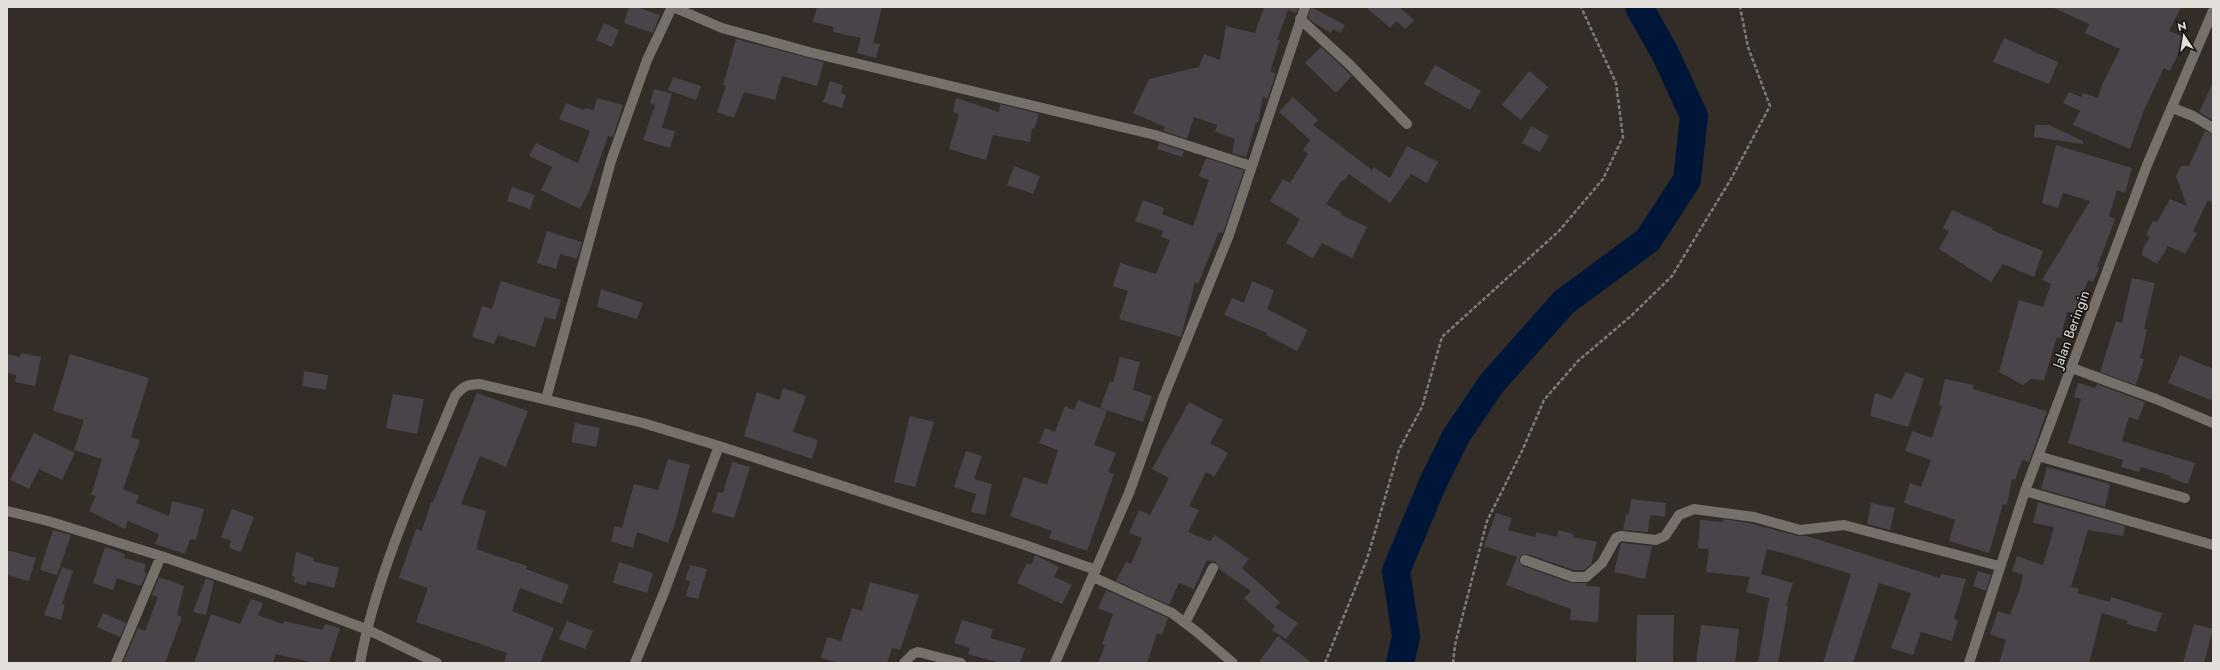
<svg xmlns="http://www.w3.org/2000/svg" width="2220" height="670" font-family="Jost,sans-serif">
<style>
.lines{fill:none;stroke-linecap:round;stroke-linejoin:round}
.river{stroke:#001638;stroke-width:28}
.building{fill:#4a444a}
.path{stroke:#817b77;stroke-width:2.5;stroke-dasharray:4 2;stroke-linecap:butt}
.minor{stroke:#77706a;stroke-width:10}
.labels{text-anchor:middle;stroke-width:3.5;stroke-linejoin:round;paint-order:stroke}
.street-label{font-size:14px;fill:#e3dfdb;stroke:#181513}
</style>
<rect width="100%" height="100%" fill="#332c27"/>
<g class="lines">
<path class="river" d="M1400,663L1406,637L1396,571L1432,485L1456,436L1492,383L1564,302L1648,240L1687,180L1694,116L1665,53L1639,7"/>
</g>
<path class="building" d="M629,7H636L660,15L653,33L624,23Z
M817,7H882L873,43L880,44L876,58L857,53L861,38L833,32L834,27L813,22Z
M1264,7H1298L1296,13L1288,10L1277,40H1280L1270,72L1276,73L1267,100L1263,96L1258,123L1256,122L1246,157L1232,153L1235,139L1215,132L1217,125L1194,117L1187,139L1163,131L1165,127L1133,113L1149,79L1199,67L1204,54L1220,60L1226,26L1255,33Z
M1311,7L1345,25L1341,33L1333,29L1331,33L1314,23L1308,18Z
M1366,7H1399L1414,20L1405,29L1396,21L1390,28Z
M2052,7H2181L2169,31L2186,38L2170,71L2164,68L2144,110L2130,149L2073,125L2080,111L2063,103L2069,92L2081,97L2083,93L2098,98L2102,85L2120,49L2085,33L2089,24Z
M604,23L619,30L612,47L596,40Z
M2004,38L2058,62L2049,84L1993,62Z
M736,39L824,62L817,86L782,76L775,100L744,92L734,118L717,112L726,86L723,85Z
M1321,47L1352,76L1336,93L1305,63Z
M1435,65L1481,91L1470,110L1424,84Z
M1529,71L1548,87L1521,120L1502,105Z
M673,77L701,86L696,100L668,90Z
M830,81L843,85L841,93L846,95L842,108L823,102Z
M2213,83V120L2199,112Z
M654,89L672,94L662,128L675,131L670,148L643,140L655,105L650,103Z
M1293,97L1318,120L1313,125L1372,170L1374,167L1390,178L1407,146L1438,162L1427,183L1411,174L1390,203L1349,174L1344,181L1342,180L1326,204L1342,213L1341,215L1367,227L1352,258L1322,243L1313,258L1286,243L1300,219L1270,201L1283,179L1290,183L1308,154L1303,150L1310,140L1279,112Z
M597,98L623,105L613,137L608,136L589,191L580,209L541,190L552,167L529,156L536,143L578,163L590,131L559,119L566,103L584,110L585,108L594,110Z
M956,98L999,112L1000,104L1039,114L1034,129L1032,128L1030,142L993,135L986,160L949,149L959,114L953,112Z
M2035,125H2049L2083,141V144L2034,137Z
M1531,126L1549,136L1540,152L1522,143Z
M2205,131L2213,134V203L2208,200L2193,231L2197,233L2185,254L2168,246L2157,264L2142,255L2143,248L2150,237L2146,235L2153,221L2157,222L2170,199L2187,206L2176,176L2181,166H2189Z
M1159,143L1184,151L1182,157L1157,149Z
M2056,145L2132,168L2125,193L2117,190L2109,216L2115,219L2097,267L2099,268L2093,282L2088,280L2076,313L2067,312L2061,338L2057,337L2044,380L2031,379L2023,385L1999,372L2019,300L2043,307L2051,284L2042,280L2090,201L2063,193L2058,208L2042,203Z
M1206,158L1244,170L1223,233L1219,232L1198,284L1195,282L1181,337L1119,319L1128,291L1113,286L1120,263L1156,274L1170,240L1161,237L1163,231L1135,221L1143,200L1164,208L1162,214L1193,226L1209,180L1199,176Z
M1014,166L1040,176L1033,194L1007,185Z
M512,187L535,195L530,209L507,201Z
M1952,210L1993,228L1992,230L2043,251L2034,277L2003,264L1991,282L1939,249L1949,231L1943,228Z
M547,231L582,242L577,259L560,254L556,269L537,263Z
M2132,278L2155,283L2144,329L2147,330L2140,358L2144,359L2136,385L2100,372L2116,321L2122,323Z
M501,281L561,300L555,320L545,317L535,347L498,335L494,344L472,337L482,306L492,309Z
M1252,281L1274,290L1267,309L1308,330L1297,351L1266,335L1267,333L1224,315L1232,298L1244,303Z
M601,289L643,303L637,319L597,307Z
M21,353L41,357L35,386L15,382L16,375L7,373V354L20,357Z
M70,354L149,378L131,437L140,440L123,489L139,496L136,503L169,516L172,501L204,509L196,540L190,539L185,554L155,544L159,534L128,521L125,529L89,511L96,496L91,495L102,459L74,450L84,420L53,411Z
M2180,355L2213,369V401L2168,383Z
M1120,357L1140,362L1133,390L1152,396L1143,422L1100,408L1110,381L1113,383Z
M304,371L328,375L326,390L302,386Z
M1906,372L1924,379L1908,427L1870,416L1875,393L1892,399Z
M1945,379L1973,385V389L2047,411L2029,462L2022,460L2015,480L2012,479L2007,505L2003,504L1989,553L1949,541L1955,520L1904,503L1910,483L1921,487L1931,460L1905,451L1912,431L1932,438L1942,406L1939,405Z
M2078,383L2095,388L2097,384L2145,402L2138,420L2129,417L2122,441L2195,463L2188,484L2170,478L2171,476L2141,467L2139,472L2121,467L2123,460L2068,443L2081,399L2074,397Z
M783,388L806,396L793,432L818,440L812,459L744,436L757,392L779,400Z
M477,393L528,411L506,467L480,456L461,504L486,511L476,549L527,566L526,569L569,585L562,604L520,588L512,611L554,628L540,663H504L507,653L416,622L428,588L399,578L416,529L422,531L431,502H433Z
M393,394L424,399L417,434L386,428Z
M1078,400L1107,411L1094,445L1116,453L1108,472L1114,474L1087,551L1049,538L1052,531L1010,516L1024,477L1047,485L1058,450L1039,443L1045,428L1055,432L1065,406L1074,410Z
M1189,402L1223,420L1210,443L1228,453L1214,477L1206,472L1189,506L1199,510L1188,532L1210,541L1215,535L1249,559L1242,568L1280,602L1275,607L1298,623L1286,639L1272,630L1275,626L1244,598L1251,591L1219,569L1216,562L1207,560L1194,589L1179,583L1169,605L1116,581L1126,562L1131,564L1142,538L1129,533L1139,510L1150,515L1169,478L1152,469Z
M910,416L934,422L915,487L894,482Z
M575,423L600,428L596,447L571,442Z
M34,433L75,453L62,480L39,469L29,489L10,480Z
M966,451L982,456L974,479L992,484L985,515L971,512L976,494L954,487Z
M668,459L690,465L676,520L668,543L637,532L633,548L611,541L615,526L622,528L634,484L658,490Z
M732,462L750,467L734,518L712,512L718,492L723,493Z
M2047,467L2110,484L2105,507L2041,489Z
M1631,499L1666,503L1665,517L1650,515L1648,532L1623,530L1626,514H1629Z
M2038,502L2125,526L2123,536L2088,530L2071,587L2079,589L2077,593L2110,602L2111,597L2162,613L2156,632L2127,624L2128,621L2102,613L2089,663H1999L2006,640L1990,634L1998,611L2010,615L2019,591L2023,575L2012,571L2017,556L2043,565L2054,527L2033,523Z
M1871,503L1895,508L1890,530L1867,524Z
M232,509L254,517L241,552L229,548L231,541L221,537Z
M1496,513L1512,518L1508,530L1535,537L1537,532L1557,537L1558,530L1573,534V537L1597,542L1591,564L1584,570H1574L1527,554L1521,555L1519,561L1523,566L1571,583H1586V586L1600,587L1598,622L1570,620L1571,609L1506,585L1517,557L1484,546Z
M1723,519L1749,523L1798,536H1807L1940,578L1941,574L1966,579L1954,619L1958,620L1952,641L1921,632L1913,655L1891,648L1911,593L1879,583L1853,663H1823L1851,574L1790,555L1767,549L1761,574L1793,583L1786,606L1788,607L1778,663H1758L1769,598L1746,592L1750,577L1706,572L1709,549L1698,548L1700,520L1723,522Z
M53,530L71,535L57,575L40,570Z
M1621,543L1652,546L1645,579L1614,572Z
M105,547L125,554L124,558L146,564L144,572L147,573L141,586L117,578L113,590L93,583Z
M7,550L36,558L29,581L7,575Z
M296,552L314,558L313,561L339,568L334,588L307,581L306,586L294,582L295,577L292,576Z
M1035,555L1059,567L1054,577L1072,585L1062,604L1017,583L1027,563L1031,565Z
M619,562L653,573L647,593L613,583Z
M690,565L707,569L698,599L686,596L690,581L685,580Z
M62,567L73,571L62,604L65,605L61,620L44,615Z
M1978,571L1991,575L1986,591L1973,586Z
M159,577L184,586L177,615L182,617L165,663H123L138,628L145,631L158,597L152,595Z
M206,578L214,581L206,615L193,612Z
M870,582L919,595L900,650L892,648L887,663H838L821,658L827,637L841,641L852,608L862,611Z
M1106,590L1168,618L1162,635L1157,633L1147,663H1098L1105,645L1102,644L1113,614L1098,608Z
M251,599L263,603L258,615L283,624L284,621L323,630L325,624L340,628L329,663H314L276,654L273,663H194L211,614L240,624Z
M103,613L126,623L120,637L97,627Z
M1637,615H1674L1673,663H1636Z
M962,620L993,629L990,638L1025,648L1020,663H1000L968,654L970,648L954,643Z
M567,621L593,631L585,649L559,639Z
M2194,624L2213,629L2204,663H2183Z
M1701,625L1739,629L1735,663H1696Z
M1278,636L1312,663H1258Z"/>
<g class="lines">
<path class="path" d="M1325,663L1367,559L1399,450L1422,407L1442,337L1559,231L1603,179L1623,137L1616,83L1581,7
M1453,663L1455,645L1487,521L1522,451L1544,400L1578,361L1632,315L1672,276L1731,179L1770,106L1748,47L1740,7"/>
<path class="minor" d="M673,7L722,28L809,52L1155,135L1251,166
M1300,19L1350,65L1407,124
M2173,108L2193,116L2213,128
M2072,368L2156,399L2213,423
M546,399L611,161L647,60L672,7
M2038,456L2185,498
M2025,491L2213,545
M7,511L48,521L161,556L272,594L366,629L437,663
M1525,560L1573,577H1586L1602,563L1616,538L1621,536L1656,540L1665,536L1679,515L1694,509L1754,517L1800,530L1844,525L1999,566
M1093,577L1172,613L1197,632L1233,663
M1185,623L1213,568
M116,663L161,556
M360,663C376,574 420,479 455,396C463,386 468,384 480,384L643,423L719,446L1022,544L1096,570
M635,663L663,595L719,446
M904,663L913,654L918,652L961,663
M1055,663L1129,493L1164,396L1229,235L1305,7
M1969,663L2025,491L2147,165L2213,11"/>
</g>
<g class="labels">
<g class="street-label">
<text transform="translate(2071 329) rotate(-70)" y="5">Jalan Beringin</text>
</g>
</g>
<rect width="2220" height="670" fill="none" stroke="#e3dfdb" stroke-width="16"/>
<g transform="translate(2184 36) rotate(348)" stroke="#181513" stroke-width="3" paint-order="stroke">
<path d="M0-3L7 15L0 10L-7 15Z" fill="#e3dfdb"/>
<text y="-6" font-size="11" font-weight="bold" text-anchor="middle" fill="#e3dfdb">N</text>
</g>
</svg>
